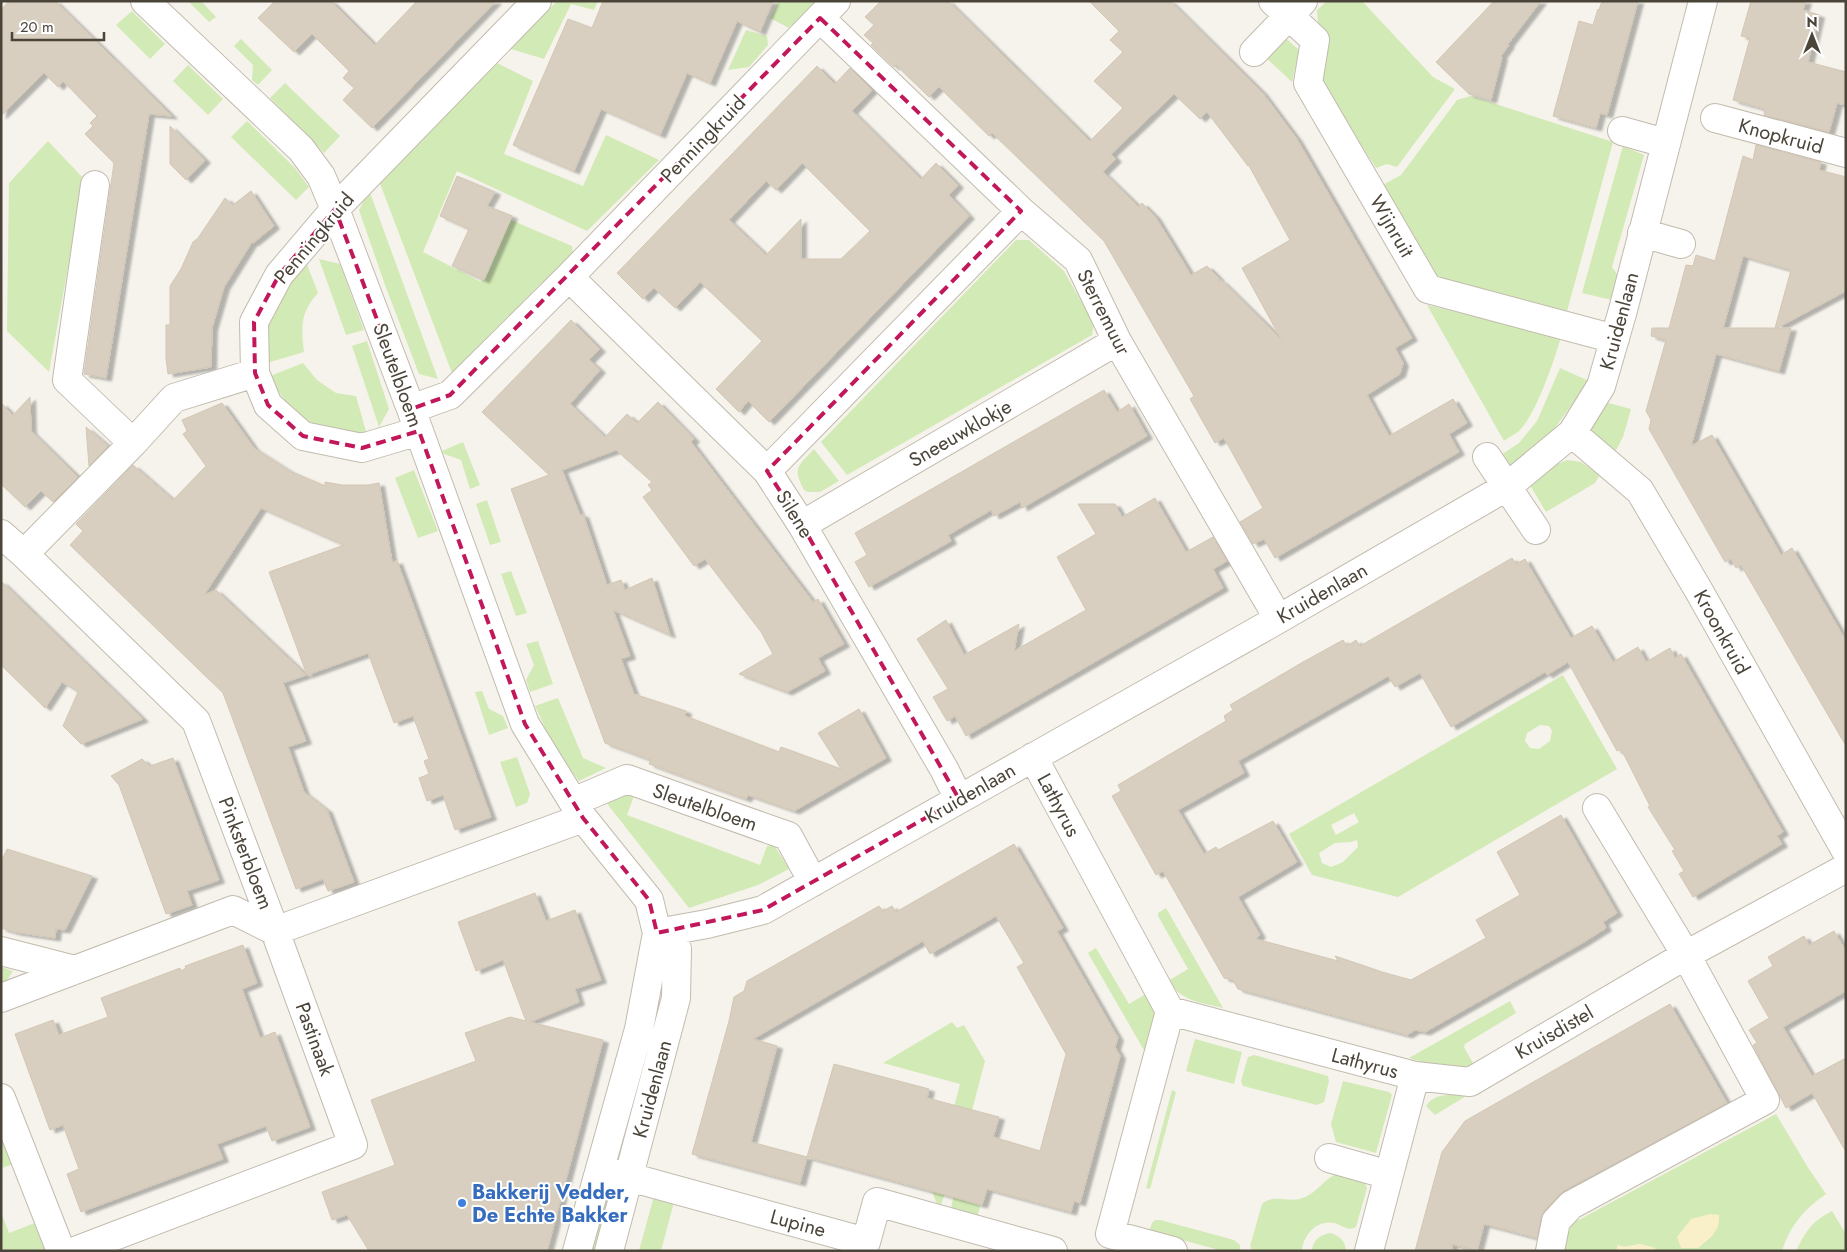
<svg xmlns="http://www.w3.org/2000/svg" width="1847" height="1252" font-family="Jost,sans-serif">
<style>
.green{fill:#d2eab5;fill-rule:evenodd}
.sand{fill:#f9efc9}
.building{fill:#d8cfc1;stroke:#d3c7b4;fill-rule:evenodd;filter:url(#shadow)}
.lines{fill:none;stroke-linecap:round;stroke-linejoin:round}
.minor-casing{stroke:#c2bbae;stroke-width:30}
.minor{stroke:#fff;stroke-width:28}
.marked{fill:none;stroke:#c2185b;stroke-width:4;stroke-dasharray:10 6;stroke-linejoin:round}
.shop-dot{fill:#3f7fe0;stroke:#fff;stroke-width:2}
.labels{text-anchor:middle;stroke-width:4;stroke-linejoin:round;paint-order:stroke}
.street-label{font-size:20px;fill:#4b4439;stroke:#fff}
.shop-label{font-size:20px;font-weight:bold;fill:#366cbe;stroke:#fff;text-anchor:start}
</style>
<defs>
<filter id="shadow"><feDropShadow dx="5.5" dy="3" stdDeviation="1" flood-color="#0004"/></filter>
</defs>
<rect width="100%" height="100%" fill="#f6f3ec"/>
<path class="green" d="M188,1H201L216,17L209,22Z
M557,1H598L594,10L571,4L544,59L511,49Z
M779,1H824L803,25H791L789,28L770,18Z
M1327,1H1362L1433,77L1455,89L1397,167L1387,164L1376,168L1319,79L1329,35L1318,23L1317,10Z
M132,11L165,44L150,59L116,25Z
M746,30L767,36L768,45L749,67L728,70Z
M1282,35L1299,50L1292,82L1263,55Z
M241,39L272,70L258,85L252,80L253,65L234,46Z
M497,63L533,81L504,154L583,186L606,135L659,160L587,231L457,171L423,252L481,282L511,220L572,246L574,260L551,285L542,282L452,373L379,181Z
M188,65L223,99L208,115L173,81Z
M285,83L340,136L324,153L270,98Z
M1471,96L1613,142L1566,315L1448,285L1429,271L1381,186L1401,175L1457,100Z
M247,121L295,168L309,187L296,200L231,137Z
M48,141L84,179L49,372L7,331L9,183Z
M1623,146L1644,155L1612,267L1621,280L1616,301L1582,293Z
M369,190L438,379L419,374L385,285L359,210Z
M1016,240H1029L1064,271L1094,324L1092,335L847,475L821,442Z
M319,259L340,264L364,330L346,335Z
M306,262L318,293C300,312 301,328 304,352L267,363L262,344L270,308Z
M1427,305L1561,337C1554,361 1537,412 1520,430C1516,434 1509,437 1504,441Z
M367,341L389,409L379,427L352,346Z
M303,363L317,380L336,393L356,396L367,435L315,426L293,412L268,377Z
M1560,368L1589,381L1541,447L1509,474L1498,457L1519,443L1537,421Z
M1601,401L1631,409L1623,437L1613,456C1587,433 1587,433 1601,401Z
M463,442L480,485L470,489L461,460L444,454L442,451Z
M814,449L839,481L820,492H808L804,490C792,468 798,466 814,449Z
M1567,460L1581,462L1600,475L1595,483L1546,512L1530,485L1553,466Z
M414,470L438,531L418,538L395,478Z
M487,500L501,542L490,545L476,504Z
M511,571L527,613L516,616L501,574Z
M538,641L553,684L530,692L526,680L534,665L526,644Z
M1563,675L1617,769L1398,897L1312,875L1289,834ZM1540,725L1549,726L1552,731L1550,741L1539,749L1530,748L1525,741L1527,733ZM1354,813L1359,822L1336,835L1331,825ZM1357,840L1358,847L1343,862L1331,867L1322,863L1319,853L1335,843L1351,842Z
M482,691L489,709L503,716L508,728L489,735L475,692Z
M558,698L583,758L606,768L579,781L555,749L535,706Z
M517,757L530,794L527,803L516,807L500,762Z
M617,791L634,796L627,815L760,865L767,846L774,845L789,869L758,885L689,908L605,801Z
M1166,908L1223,1008C1202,1003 1181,1001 1168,981L1188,969L1158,916V913Z
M1096,948L1129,1004L1149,992L1155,1010L1145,1052L1088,953Z
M1,967L13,971L7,980L1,982Z
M1510,1001L1516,1013L1465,1044L1464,1047L1474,1065L1462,1070L1445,1069L1409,1058Z
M952,1022L957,1028L964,1025L985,1061L960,1156L975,1161L965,1201L980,1206L978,1215L951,1208L955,1190L947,1187L941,1205L936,1202L932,1191L960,1084L883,1063Z
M1195,1039L1242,1052L1234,1084L1186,1071Z
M1254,1055L1328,1076L1329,1081L1324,1102L1317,1105L1243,1086L1241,1081L1248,1057Z
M1343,1081L1389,1092L1392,1095L1376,1153L1336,1142L1331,1124Z
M1172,1090L1176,1092L1150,1189L1146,1188Z
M1476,1090L1435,1115L1426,1106C1435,1093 1446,1096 1460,1094C1465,1093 1471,1092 1476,1090Z
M1776,1114L1807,1166L1826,1194C1805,1208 1789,1227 1782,1251H1656L1655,1248L1640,1244L1624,1247L1618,1245L1616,1251H1563L1564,1239L1573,1223ZM1713,1235L1698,1248H1681Z
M1,1129L14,1164L1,1168Z
M1336,1174L1365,1183L1367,1188L1356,1227C1347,1232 1343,1225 1334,1223C1317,1219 1303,1235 1302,1251L1252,1250L1250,1246L1262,1204C1273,1194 1286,1202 1300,1199C1315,1195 1322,1181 1336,1174Z
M608,1176L620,1180L601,1251H588Z
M654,1196L674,1202L661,1251H639Z
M1832,1211L1846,1234V1251H1796C1806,1231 1812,1221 1832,1211Z
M1,1212L9,1233L37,1222L47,1251H1Z
M1155,1220H1160L1234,1240L1240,1245V1251H1223L1149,1231L1152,1223Z
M1331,1233C1340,1237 1345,1240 1346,1251H1312C1313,1239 1320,1235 1331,1233Z"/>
<path class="sand" d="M1710,1214L1719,1215C1720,1232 1711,1237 1698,1248H1681L1677,1237L1691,1219Z
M1640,1244L1655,1248L1656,1251H1616L1618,1245L1624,1247Z"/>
<path class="building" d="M9,1H55L172,116L149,114L106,378L84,374L114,163L85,134L93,126L90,123L97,116L63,81L58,87L44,73L1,116V10Z
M275,1H331L375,45L417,1H496L372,128L343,100L354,88L343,78L349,71L312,34L294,52L258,18Z
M603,1H773L760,32L737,21L710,83L687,73L660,135L601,109L574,171L513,145L568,19L592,28Z
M881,1H948L1090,141L1123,108L1094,81L1123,52L1110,40L1119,31L1089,1H1170L1262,92L1297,139L1412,338L1395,348L1403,363L1400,374L1367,395L1389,436L1453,399L1467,423L1449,434L1459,452L1275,558L1264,539L1253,544L1240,522L1263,508L1224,438L1215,443L1190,399L1194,396L1104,241L992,133L989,136L939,87L929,97L896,65L894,67L871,45L873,43L864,35L874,25L865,17ZM1174,94L1200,119L1207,112L1248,166V164L1290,240L1242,268L1281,339L1221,280L1218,282L1219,278L1207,266L1191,275L1155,216L1142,203L1139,207L1103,172L1116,159L1111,154Z
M1494,1H1541L1508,44L1509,45L1501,56L1502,57L1491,100L1469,94L1436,62Z
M1602,1H1638L1607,115L1600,113L1596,128L1553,116L1579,21L1593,25L1598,9L1599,10Z
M1751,1H1806L1803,10L1819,15L1808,62L1846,72V105L1837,103L1829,132L1764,115L1765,109L1733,100L1750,38L1741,36Z
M817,66L835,84L850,68L872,90L852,111L921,179L936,163L958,185L949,195L969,216L769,422L748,401L739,412L716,389L762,341L700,282L675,308L654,288L643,299L617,273ZM802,163L870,231L841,259H801V219L766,255L729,220L766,181L776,190Z
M170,126L205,160L186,180L170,164Z
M1756,145L1821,162L1819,170L1846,177V291L1777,328H1791L1779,371L1716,354L1691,446L1712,435L1781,555L1792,548L1846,641V746L1741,565L1736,568L1731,559L1725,562L1649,429L1651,420L1646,411L1666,340L1651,336L1652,328H1669L1686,265L1693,266L1696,255L1715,261L1743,156L1753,160ZM1743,256L1791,270L1775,328H1723Z
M457,176L495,192L487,206L512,216L484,280L452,266L469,229L440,216Z
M251,191L274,226L253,243L252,242L224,287L212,328L211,367L168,374L166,358V325H170V286L181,269L193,242L198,238L225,198L233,205Z
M571,320L600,349L589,360L600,370L570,404L605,437L627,414L637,423L658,402L694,439L691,442L813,602L818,599L844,644L818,658L825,671L787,692L739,674L773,654L761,632L705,559L694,566L643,497L652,490L648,485L652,482L616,450L562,470L580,515L583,514L607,585L621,580L625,590L652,578L670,635L613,610L630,656L621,659L634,694L686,711L685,716L779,752L781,747L841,769L818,733L859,709L886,758L794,811L748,795L746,799L649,764L651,760L605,743L511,489L549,475L482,412Z
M1104,390L1117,412L1129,404L1147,436L1022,508L1020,502L994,516L991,510L948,535L951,541L869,587L855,562L867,555L855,533Z
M30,397L31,431L78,477L53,502L41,491L25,507L1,484V403L13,415Z
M222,403L254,448L290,471L325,486V482L342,485H368L379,483L392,562L397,561L491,817L455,830L443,795L427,801L419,778L429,774L424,761L429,759L413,716L394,723L368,653L307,675L269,572L344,545L261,508L204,595L216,590L306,675L283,683L306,741L288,747L304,792L327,810L354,882L328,891L323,879L296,889L223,693L70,545L83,531L76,524L133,465L173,500L206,466L183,434L187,431L182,420Z
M86,427L108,446L89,466Z
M1155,498L1186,552L1213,537L1227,561L1213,569L1223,588L966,736L955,716L947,721L933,697L948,689L917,639L946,620L964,655L1019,624L1014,651L1086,610L1057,557L1096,534L1078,504H1115L1122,517Z
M1512,558L1516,564L1525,559L1571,638L1592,626L1613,662L1638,647L1646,662L1670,648L1675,658L1681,654L1783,832L1777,836L1782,844L1693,897L1679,874L1684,871L1672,851L1675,850L1648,807L1650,806L1621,749L1617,751L1568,662L1547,675L1545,672L1451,727L1420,673L1395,687L1388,676L1238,761L1244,773L1178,810L1204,854L1216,847L1218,850L1273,821L1297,862L1238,897L1260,935L1256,939L1338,961L1335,956L1382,972L1411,980L1486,938L1476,920L1520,895L1497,852L1561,815L1617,913L1603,922L1606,928L1584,942L1425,1032L1415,1030L1407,1035L1238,989L1233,980L1224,978L1163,871L1156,875L1112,796L1121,791L1118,785L1226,721L1224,716L1233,710L1230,705L1303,662L1343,640L1347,646L1356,640L1360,646Z
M1,581L106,683L143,719L81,744L63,726L78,692L62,682L45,708L1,665Z
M173,758L219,880L187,891L192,905L166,914L119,785L111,776L142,759L150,766Z
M1014,844L1063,928L1057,931L1118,1038L1115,1047L1120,1056L1080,1203L1074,1201L1071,1212L987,1189L982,1205L807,1157L834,1064L929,1089L927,1098L999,1117L993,1137L1040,1151L1066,1054L1017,967L1024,963L996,916L930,954L923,941L753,1039L777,1046L751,1142L807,1157L800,1183L692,1154L729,1021L734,997L744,991L747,981L879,906L883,911L892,906L896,912Z
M7,849L92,876L65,930L56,929L55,938L15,932L1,928V862Z
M535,893L546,921L575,910L601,980L575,989L579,1002L530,1022L603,1040L547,1251H369L347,1215L332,1220L322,1192L395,1165L371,1100L476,1061L465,1033L510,1017L526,1021L503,960L476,971L458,922Z
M1834,931L1846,951V991L1783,1027L1812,1076L1846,1058V1152L1812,1093L1786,1108L1753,1045L1757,1043L1749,1030L1769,1018L1748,981L1773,966L1768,957L1804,936L1809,945Z
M243,945L257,983L242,989L260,1038L275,1032L310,1127L272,1141L266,1126L217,1144L223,1159L81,1212L67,1174L79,1169L63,1125L50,1130L15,1034L53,1020L59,1035L108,1017L101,998L180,968L181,971L186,968L185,966Z
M1670,1004L1727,1103L1563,1191L1544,1211L1541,1218L1537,1238L1484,1224L1477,1251L1452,1244V1251H1415L1442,1152L1465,1121Z"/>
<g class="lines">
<defs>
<path id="minor" d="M145,1L301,149L321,176L335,209L411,409L525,724L583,818L649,900L657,933L639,1029L577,1251
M1273,1L1315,40L1308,83L1428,289L1615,339
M820,18L1021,211L1078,260L1117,341L1278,618
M1254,52L1303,1
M1715,118L1846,153
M1622,131L1665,143
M95,185L67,380L133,443
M1642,233L1681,244
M569,277L767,471L802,525L944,769L959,799
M411,409L450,395L569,277L836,1
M419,431L362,448L303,436L268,405L255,373L254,322L279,275L335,209L537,1
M1572,433L1640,491L1699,591L1846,851
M1487,457L1536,530
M767,471L1021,211
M802,525L1117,341
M1,534L24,554L196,721L275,931L583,818
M24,554L133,443L174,398L255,373
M1033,757L1170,1011
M573,802L627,779L788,836L813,882
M657,933L707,924L763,910L1275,621L1508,486L1572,433L1601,386L1623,310L1703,1
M1,951L75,970
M1,998L233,910L275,931L353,1145L75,1251
M1,1098L61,1251
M1329,1158L1389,1175
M600,1169L866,1242L877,1202L1053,1251
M609,1251L676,998L677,949L657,933
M1173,1251L1110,1234L1170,1011L1415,1076L1470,1082L1686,955L1846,868
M1369,1251L1415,1076
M1550,1251L1556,1221L1571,1205L1765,1100L1686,955L1597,808"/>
</defs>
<use href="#minor" class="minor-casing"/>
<use href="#minor" class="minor"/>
</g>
<path class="marked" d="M820,18L1021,211L767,471L802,525L959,799L763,910L657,933L649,900L583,818L525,724L419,431L362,448L303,436L268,405L255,373L254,322L279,275L335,209L411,409L450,395Z"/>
<circle class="shop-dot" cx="462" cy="1203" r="5"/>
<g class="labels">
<g class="street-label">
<text transform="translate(1781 136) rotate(15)" y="7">Knopkruid</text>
<text transform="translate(703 139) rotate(-46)" y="7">Penningkruid</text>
<text transform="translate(1392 226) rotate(60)" y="7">Wijnruit</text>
<text transform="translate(314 238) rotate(-50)" y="7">Penningkruid</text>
<text transform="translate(1104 312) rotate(63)" y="7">Sterremuur</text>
<text transform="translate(1619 321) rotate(-75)" y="7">Kruidenlaan</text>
<text transform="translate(398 375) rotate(70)" y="7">Sleutelbloem</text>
<text transform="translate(960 433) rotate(-30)" y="7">Sneeuwklokje</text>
<text transform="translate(795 514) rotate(58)" y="7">Silene</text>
<text transform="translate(1322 593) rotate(-30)" y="7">Kruidenlaan</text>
<text transform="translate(1722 632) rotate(61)" y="7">Kroonkruid</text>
<text transform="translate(970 793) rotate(-30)" y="7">Kruidenlaan</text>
<text transform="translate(1059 805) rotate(62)" y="7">Lathyrus</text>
<text transform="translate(705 807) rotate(19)" y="7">Sleutelbloem</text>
<text transform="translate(246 853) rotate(69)" y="7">Pinksterbloem</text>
<text transform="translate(1554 1032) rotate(-30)" y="7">Kruisdistel</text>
<text transform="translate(315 1039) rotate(70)" y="7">Pastinaak</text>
<text transform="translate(1365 1063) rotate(15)" y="7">Lathyrus</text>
<text transform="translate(652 1089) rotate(-75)" y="7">Kruidenlaan</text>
<text transform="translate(798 1223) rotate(15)" y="7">Lupine</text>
</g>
<g class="shop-label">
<text x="472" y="1199">Bakkerij Vedder,<tspan x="472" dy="23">De Echte Bakker</tspan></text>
</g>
</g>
<rect width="1847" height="1252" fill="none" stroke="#4b4439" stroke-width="5"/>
<g transform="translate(1812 35)" stroke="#ffffff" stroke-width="4" paint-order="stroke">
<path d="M0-4L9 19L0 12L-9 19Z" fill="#4b4439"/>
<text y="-8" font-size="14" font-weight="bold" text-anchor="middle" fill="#4b4439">N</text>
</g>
<path d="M12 32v8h92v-8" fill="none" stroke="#4b4439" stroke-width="2.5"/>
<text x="20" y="32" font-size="15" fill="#4b4439" stroke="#ffffff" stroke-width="4" paint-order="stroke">20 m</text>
</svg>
